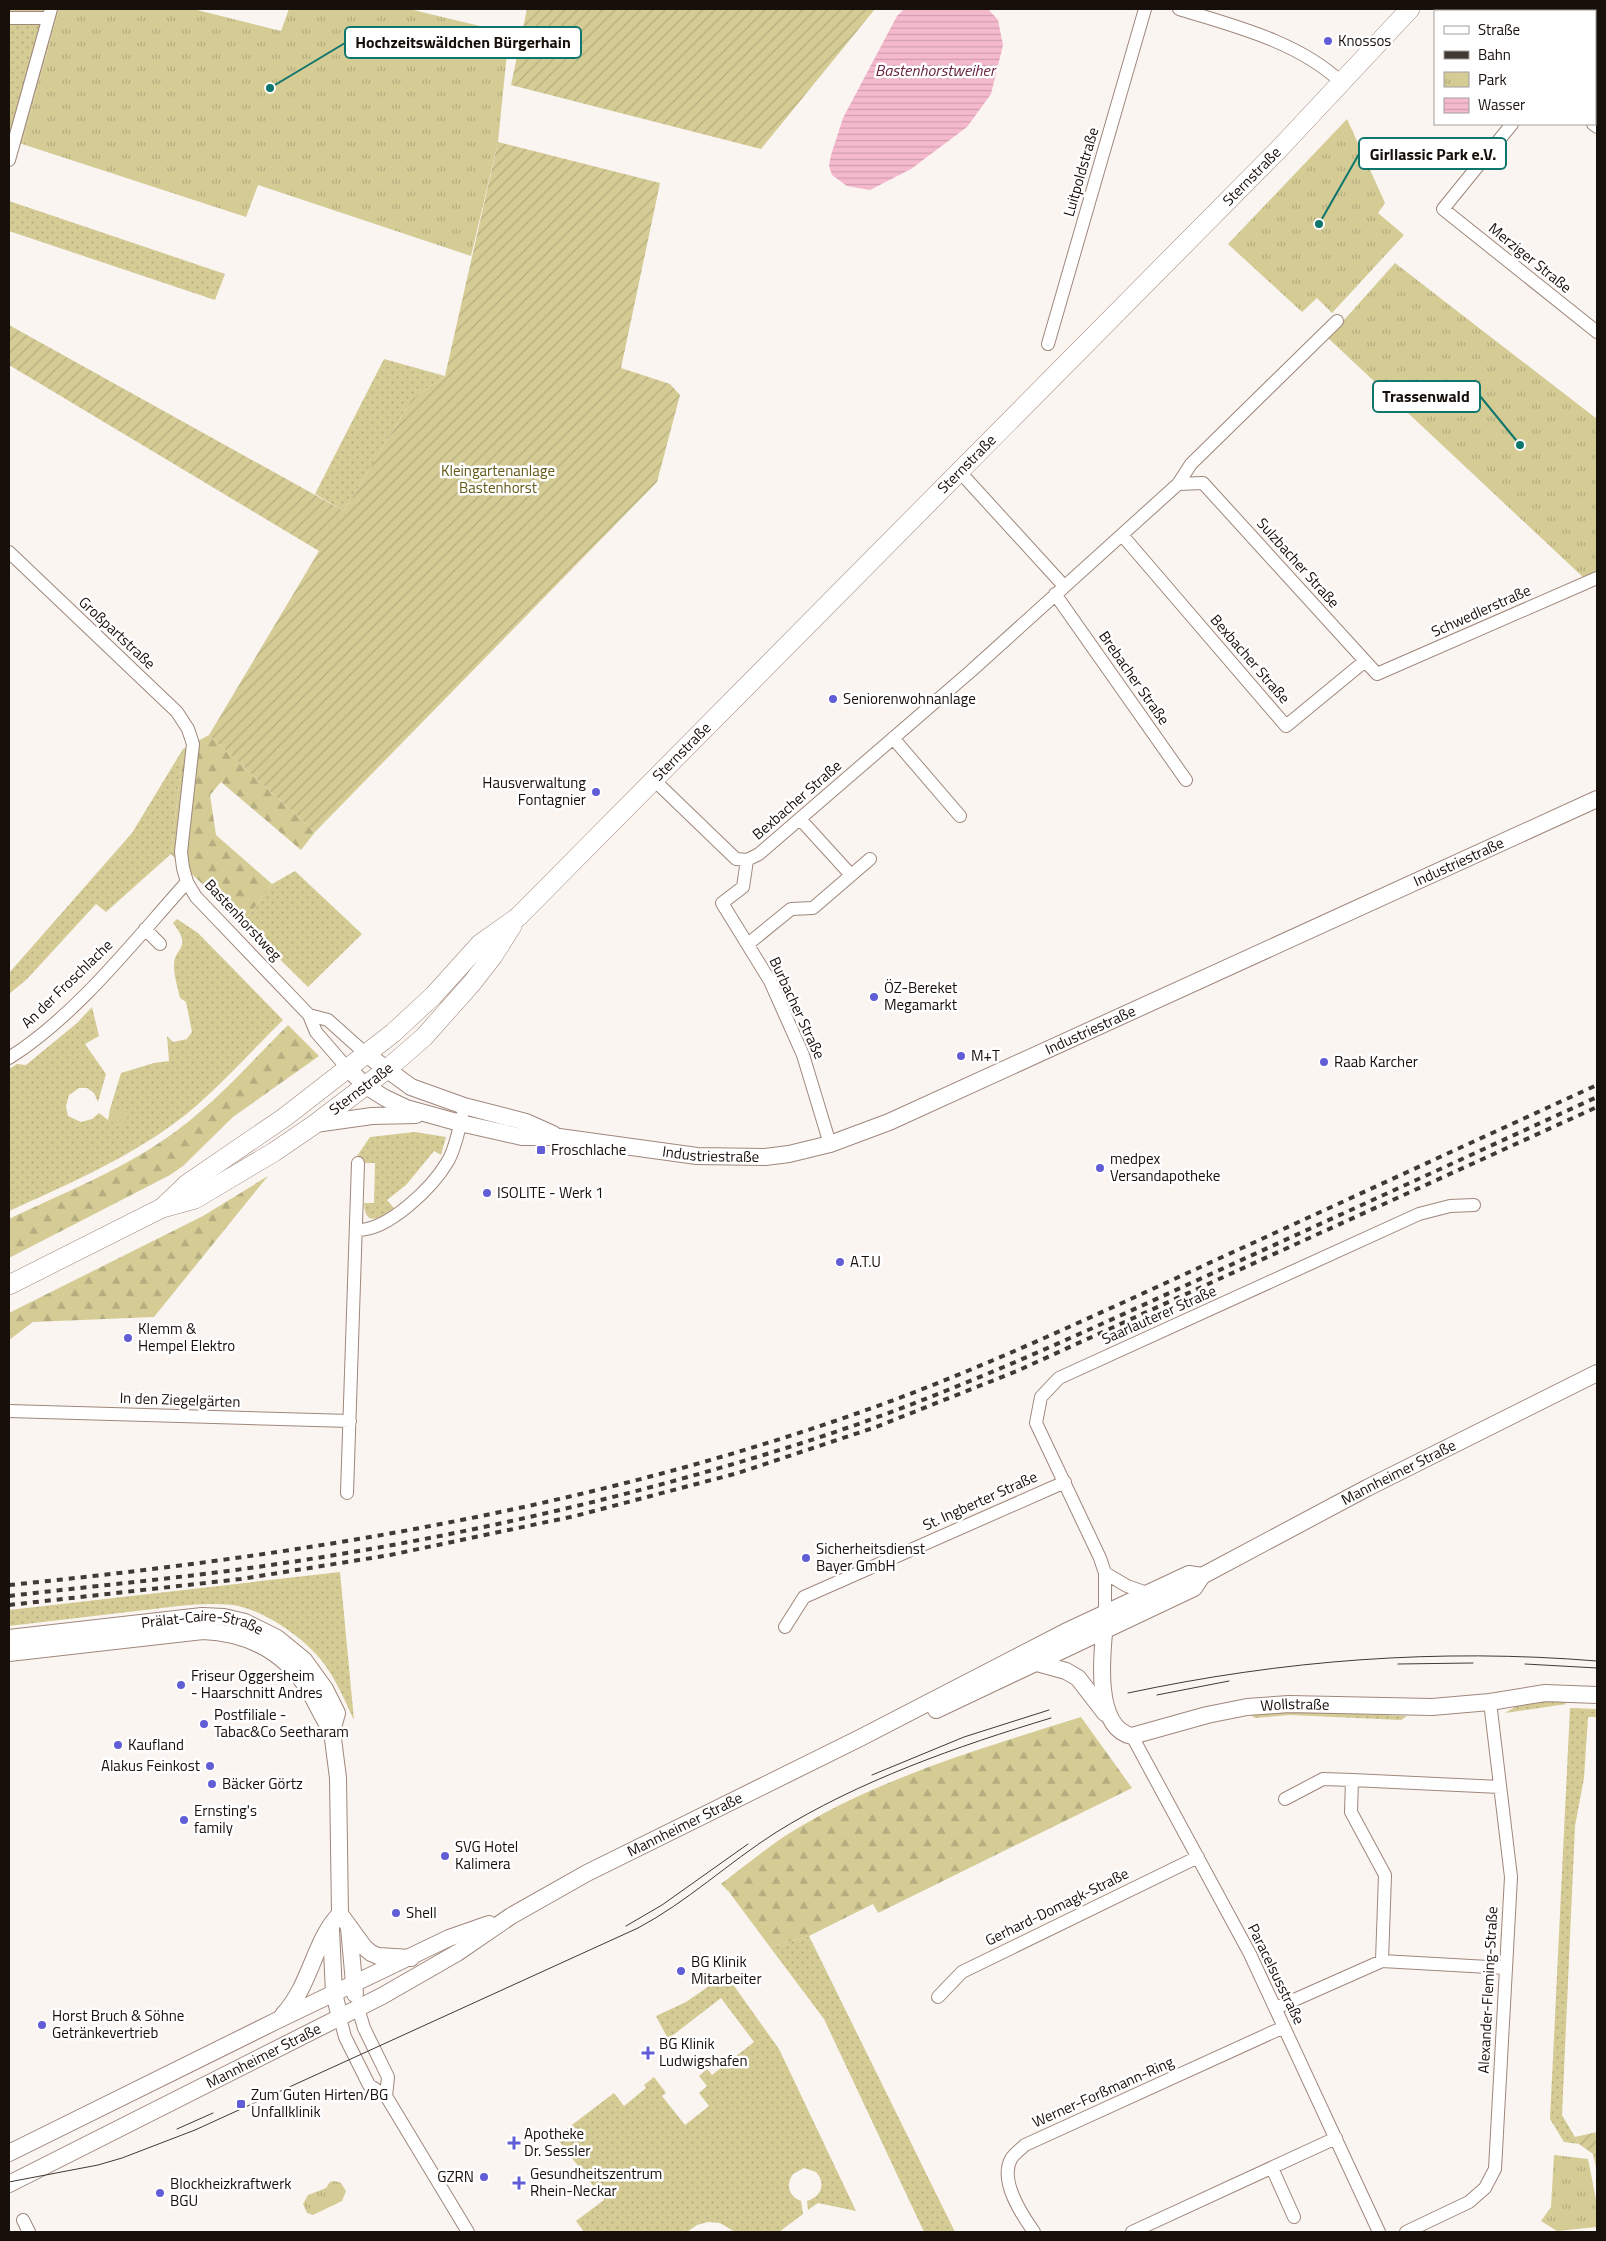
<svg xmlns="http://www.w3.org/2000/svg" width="1606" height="2241" font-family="'Titillium Web',sans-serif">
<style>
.grass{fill:url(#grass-dots)}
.forest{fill:url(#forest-firs)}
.park{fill:url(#park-tufts)}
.garden{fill:url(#garden-furrows)}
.pitch{fill:#d4cb95}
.water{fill:url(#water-rules)}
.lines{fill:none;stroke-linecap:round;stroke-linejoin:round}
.minor-casing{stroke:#9f877b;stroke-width:14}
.tertiary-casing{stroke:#9f877b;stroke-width:18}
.secondary-casing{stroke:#9f877b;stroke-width:20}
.minor{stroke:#fff;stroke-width:12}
.tertiary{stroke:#fff;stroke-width:16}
.secondary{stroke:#fff;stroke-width:19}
.tram{stroke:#413934;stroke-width:1}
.rail{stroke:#413934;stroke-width:4;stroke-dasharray:6 6;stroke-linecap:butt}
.poi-dot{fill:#615dd6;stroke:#fff;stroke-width:2}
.labels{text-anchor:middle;stroke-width:5;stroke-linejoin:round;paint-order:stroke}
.poi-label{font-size:15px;fill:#170f0a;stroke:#fff;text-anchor:start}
.street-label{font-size:15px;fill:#170f0a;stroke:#fff}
.park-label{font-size:15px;fill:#635817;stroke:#fff}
.water-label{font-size:16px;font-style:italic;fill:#682341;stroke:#fff}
.leader{fill:none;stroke:#0f766e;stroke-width:2}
.callout-dot{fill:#0f766e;stroke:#fff;stroke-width:2}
.callout{fill:#fff;stroke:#0f766e;stroke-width:2}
.callout-label{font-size:16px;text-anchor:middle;font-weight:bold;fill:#170f0a}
</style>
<defs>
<pattern id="grass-dots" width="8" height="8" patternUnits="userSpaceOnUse" patternTransform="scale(1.25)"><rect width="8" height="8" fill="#d4cb95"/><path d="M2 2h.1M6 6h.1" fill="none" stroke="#b5ad7f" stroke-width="1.8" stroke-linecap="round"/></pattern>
<pattern id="forest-firs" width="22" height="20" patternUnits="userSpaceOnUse" patternTransform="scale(1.25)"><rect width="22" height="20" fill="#d4cb95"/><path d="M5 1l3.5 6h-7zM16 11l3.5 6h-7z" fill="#b5ad7f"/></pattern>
<pattern id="park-tufts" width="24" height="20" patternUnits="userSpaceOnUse" patternTransform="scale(1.25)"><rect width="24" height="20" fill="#d4cb95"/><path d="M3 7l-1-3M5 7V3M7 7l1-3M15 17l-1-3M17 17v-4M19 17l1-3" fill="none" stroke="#b5ad7f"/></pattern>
<pattern id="garden-furrows" width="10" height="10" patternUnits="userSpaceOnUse" patternTransform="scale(1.25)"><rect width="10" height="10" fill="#d4cb95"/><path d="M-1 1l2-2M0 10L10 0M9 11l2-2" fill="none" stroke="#b5ad7f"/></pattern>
<pattern id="water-rules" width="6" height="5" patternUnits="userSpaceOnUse" patternTransform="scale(1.25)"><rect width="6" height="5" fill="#f5b9cd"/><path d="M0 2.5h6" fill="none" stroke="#d19eaf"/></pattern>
</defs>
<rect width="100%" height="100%" fill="#fbf5f2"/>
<path class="grass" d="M9,9H59L22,144L10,140L9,143Z
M9,201L225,274L215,300L9,231Z
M384,359L445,376L412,399L344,511L315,494Z
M183,749L171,854L106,912L96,904L27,979L9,994V973L132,833Z
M295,871L362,934L308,987L243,923L272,884Z
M177,919L198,933L283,1020C250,1052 213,1095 176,1122C125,1160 66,1185 9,1211V1069L17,1064L26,1065L77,1023L92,1007L99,1036L85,1044L106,1074L98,1102L94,1093L87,1088H79L69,1095L66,1106L68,1116L81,1122L92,1119L99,1113L108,1120L130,1109H110L121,1073L154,1063L169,1061L167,1036L173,1042L187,1039L192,1032L186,1002L180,998C178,988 174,977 174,966C173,947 194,950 173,923Z
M415,1132L446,1137L441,1155L434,1151L406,1185L387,1200L394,1208C381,1217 365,1229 364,1203H374L375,1163H358L355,1159L370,1137Z
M340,1572L354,1720C345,1701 337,1682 325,1665C307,1640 265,1610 233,1605C215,1603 197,1604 179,1606L9,1626V1610Z
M1557,1700L1567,1704L1505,1713L1518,1705Z
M1570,1708L1597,1709V1717H1588L1584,1778L1575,1826L1562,2115L1579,2144L1564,2142L1550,2119Z
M1290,1711L1407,1716L1401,1720L1290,1715L1255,1718L1251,1715Z
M809,1936L955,2232H924L824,2019L770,1947Z
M727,1976L779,2049L856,2211L818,2203L808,2210L807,2201C822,2197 826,2183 816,2172L804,2168L793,2174C785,2185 789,2196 801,2201L803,2214L779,2232H735L720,2223L708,2222L697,2225L687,2232H584L576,2221L604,2200L556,2137L614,2093L624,2106L646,2088L644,2085L654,2077L666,2093L662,2096L685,2125L709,2106L699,2093L707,2086L699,2076L707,2069L712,2075L754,2042L721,1998L668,2039L656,2016L686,2002L715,1982Z"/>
<path class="forest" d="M209,735L315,832L301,850L221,782L210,795L216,835L272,884L243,923L171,854L183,749Z
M288,1025L319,1056L233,1117L183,1166L170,1175L9,1258V1219C61,1194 117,1172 165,1139C211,1108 249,1064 288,1025Z
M268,1176L154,1317L33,1322L9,1340V1313L203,1216Z
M1081,1717L1132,1788L878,1913L873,1904L809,1936L770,1947L729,1892L721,1884C742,1868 763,1851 785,1836C872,1780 983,1748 1081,1717Z"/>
<path class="park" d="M59,9H193L281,31L289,9H409L509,33L498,142L471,256L258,185L246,217L22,144Z
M1347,119L1385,203L1378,213L1404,235L1332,313L1317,298L1302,312L1228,244Z
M1395,263L1597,419V573L1585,579L1328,338Z
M1554,2155L1588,2159L1597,2205V2227L1557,2231L1541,2221L1551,2207Z
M335,2181L341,2183L346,2191L342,2201L313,2215L307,2213L303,2204L308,2195L326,2188L330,2182Z"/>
<path class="garden" d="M527,9H875L761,149L511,85Z
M498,142L660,183L621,368L670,384L680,395L657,482L315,832L209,735L319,551L9,365V325L344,511L412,399L445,376Z
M1597,2132V2172L1593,2154L1579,2144L1575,2137Z"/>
<path class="pitch" d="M110,1109H130L124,1128L108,1120Z"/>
<path class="water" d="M904,9H988L998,20L1003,45L991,94L967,127L911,169L870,190L847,186L832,175L829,166L831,155L843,118L897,16Z"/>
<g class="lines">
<defs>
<path id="minor" d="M1179,9C1235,26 1299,42 1342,83
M1595,16L1597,13
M9,18H48
M1512,124L1443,209L1597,332
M1593,124L1597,127
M9,160L51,9
M1048,344L1145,9
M959,471L1064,586
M1178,484L1191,464L1337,321
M1122,535L1286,726L1365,661
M9,552L177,712L188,729L193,744L181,852L183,868L187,882L196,897L309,1015L316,1032L348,1069
M1055,594L1186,780
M893,738L960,816
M654,780L736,859L747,860L759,854L971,671L1178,484L1203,483L1377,674L1597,578
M800,819L851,875
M747,860L743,887L722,903L770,981L803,1055L830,1144
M145,929L160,944
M748,944L791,909L813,908L870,859
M309,1015L328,1020L366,1054
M9,1058C76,1016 134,941 187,882
M357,1230C388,1231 433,1187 448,1161C455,1149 459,1130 462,1116
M9,1411L350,1421
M347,1493L358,1163
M1105,1573L1127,1586L1147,1593
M1105,1613V1573L1100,1558L1036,1423L1041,1397L1059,1378L1419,1214L1450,1206L1474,1205
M785,1627L804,1597L1065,1482
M1132,1736L1250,1954L1379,2232
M1285,1799L1323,1779L1352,1780
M1382,1961L1385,1875L1351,1812L1352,1780L1500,1787
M938,1997L962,1972L1198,1857
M358,2008L364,2028L388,2077L386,2096
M1276,2008L1382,1961L1506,1968
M340,2018L345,2037L369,2085L386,2096L468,2232
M1272,2168L1294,2217
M23,2220L29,2232
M1034,2232C1022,2215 999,2181 1011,2159C1014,2154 1021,2149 1025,2145L1284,2027
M1132,2232L1336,2138
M1406,2232L1469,2202L1485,2188L1495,2169L1511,1877L1490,1702"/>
<g id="tertiary">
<path d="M366,1054L411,1087L464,1106L526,1122L553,1134"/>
<path id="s1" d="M348,1069L366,1086L385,1098L406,1108L460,1123L522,1137H559L697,1156L765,1157L789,1154L830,1144L889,1122L1597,799"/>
<path d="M315,1124L372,1116L416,1115"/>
<path id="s2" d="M1105,1623C1102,1652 1093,1728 1132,1736L1207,1715L1247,1707L1289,1704L1432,1707L1490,1702L1545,1693L1597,1695"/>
<path id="s3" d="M9,1638L202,1616L224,1617L245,1622L277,1638L304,1660L325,1689L337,1713L332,1731L338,1778L340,1914L364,1947L371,1953L378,1956L411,1958"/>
<path d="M9,1653L203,1631C250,1633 287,1653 311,1694C318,1706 323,1719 332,1731"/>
<path d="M1037,1663L1066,1671L1078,1678L1105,1713"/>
<path id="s4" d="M936,1710L1194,1588L1202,1576L1367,1488L1597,1373"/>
<path d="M349,1928L355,1994"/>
<path d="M331,1929L334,1993L340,2018"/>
<path d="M283,2015C311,1985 314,1940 340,1914"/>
<path d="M9,2153L278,2020L449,1938L489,1924"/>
<path id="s5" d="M9,2184L382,1996L457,1953L511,1916L587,1873L860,1738L1065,1632L1189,1574L1202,1576"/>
</g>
<g id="secondary">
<path id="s6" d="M162,1208L187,1184L285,1117L393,1033L433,996L480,944L518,917L1279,149L1410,9"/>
<path id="s7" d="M9,1285L162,1208L195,1199L274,1152L315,1124L386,1070L424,1037L472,983L493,956L512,926"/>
</g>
</defs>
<use href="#minor" class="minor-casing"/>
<use href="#tertiary" class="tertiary-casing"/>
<use href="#secondary" class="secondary-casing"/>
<use href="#minor" class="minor"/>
<use href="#tertiary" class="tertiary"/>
<use href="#secondary" class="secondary"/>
<path class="tram" d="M1398,1664L1473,1663
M1525,1664L1597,1668
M1128,1693C1283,1660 1438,1648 1597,1661
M1157,1695L1229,1681
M872,1775L964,1737L1049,1710
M626,1926L662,1905L748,1844
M177,2129L213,2113
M9,2182L98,2165L122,2158L195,2130L638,1928C687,1902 728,1863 775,1833C858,1781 958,1746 1051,1718"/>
<path class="rail" d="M9,1585C298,1556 582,1510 858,1413C969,1374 1076,1324 1183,1275C1321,1212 1459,1148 1597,1085
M9,1596C84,1587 160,1580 235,1570C421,1545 607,1504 786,1448C925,1405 1059,1344 1191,1283C1327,1221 1462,1159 1597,1097
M9,1605L241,1579L390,1555L575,1516L738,1473L876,1427L1017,1371L1597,1107"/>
</g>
<g class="poi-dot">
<circle cx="1328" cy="41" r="5"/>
<circle cx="833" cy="699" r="5"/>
<circle cx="596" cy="792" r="5"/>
<circle cx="874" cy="997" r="5"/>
<circle cx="961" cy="1056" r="5"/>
<circle cx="1324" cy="1062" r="5"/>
<rect x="536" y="1145" width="10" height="10" rx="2.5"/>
<circle cx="1100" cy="1168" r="5"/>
<circle cx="487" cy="1193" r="5"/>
<circle cx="840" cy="1262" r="5"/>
<circle cx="128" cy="1338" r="5"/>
<circle cx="806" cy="1558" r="5"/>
<circle cx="181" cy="1685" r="5"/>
<circle cx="204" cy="1724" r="5"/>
<circle cx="118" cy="1745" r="5"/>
<circle cx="210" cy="1766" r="5"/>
<circle cx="212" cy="1784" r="5"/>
<circle cx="184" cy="1820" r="5"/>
<circle cx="445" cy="1856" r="5"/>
<circle cx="396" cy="1913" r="5"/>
<circle cx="681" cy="1971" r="5"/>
<circle cx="42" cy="2025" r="5"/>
<path d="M645.5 2045.5h5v5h5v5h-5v5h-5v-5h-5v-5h5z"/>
<rect x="236" y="2099" width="10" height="10" rx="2.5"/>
<path d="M511.5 2135.5h5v5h5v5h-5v5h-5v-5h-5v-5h5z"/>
<circle cx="484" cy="2177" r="5"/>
<path d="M516.5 2175.5h5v5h5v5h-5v5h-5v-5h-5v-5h5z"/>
<circle cx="160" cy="2193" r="5"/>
</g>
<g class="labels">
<g class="poi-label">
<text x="1338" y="46">Knossos</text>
<text x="843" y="704">Seniorenwohnanlage</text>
<text x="586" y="788" text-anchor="end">Hausverwaltung<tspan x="586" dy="17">Fontagnier</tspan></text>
<text x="884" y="993">ÖZ-Bereket<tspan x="884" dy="17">Megamarkt</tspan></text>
<text x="971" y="1061">M+T</text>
<text x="1334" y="1067">Raab Karcher</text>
<text x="551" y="1155">Froschlache</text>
<text x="1110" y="1164">medpex<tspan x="1110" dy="17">Versandapotheke</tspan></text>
<text x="497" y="1198">ISOLITE - Werk 1</text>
<text x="850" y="1267">A.T.U</text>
<text x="138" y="1334">Klemm &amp;<tspan x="138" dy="17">Hempel Elektro</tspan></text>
<text x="816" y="1554">Sicherheitsdienst<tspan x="816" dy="17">Bayer GmbH</tspan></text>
<text x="191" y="1681">Friseur Oggersheim<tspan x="191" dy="17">- Haarschnitt Andres</tspan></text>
<text x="214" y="1720">Postfiliale -<tspan x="214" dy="17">Tabac&amp;Co Seetharam</tspan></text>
<text x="128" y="1750">Kaufland</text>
<text x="200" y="1771" text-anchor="end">Alakus Feinkost</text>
<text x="222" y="1789">Bäcker Görtz</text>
<text x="194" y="1816">Ernsting's<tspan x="194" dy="17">family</tspan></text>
<text x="455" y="1852">SVG Hotel<tspan x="455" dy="17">Kalimera</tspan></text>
<text x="406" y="1918">Shell</text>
<text x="691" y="1967">BG Klinik<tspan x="691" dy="17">Mitarbeiter</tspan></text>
<text x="52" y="2021">Horst Bruch &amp; Söhne<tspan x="52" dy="17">Getränkevertrieb</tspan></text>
<text x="659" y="2049">BG Klinik<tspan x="659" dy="17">Ludwigshafen</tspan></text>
<text x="251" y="2100">Zum Guten Hirten/BG<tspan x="251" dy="17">Unfallklinik</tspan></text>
<text x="524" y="2139">Apotheke<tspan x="524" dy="17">Dr. Sessler</tspan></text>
<text x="530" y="2179">Gesundheitszentrum<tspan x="530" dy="17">Rhein-Neckar</tspan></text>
<text x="474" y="2182" text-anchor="end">GZRN</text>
<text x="170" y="2189">Blockheizkraftwerk<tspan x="170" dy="17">BGU</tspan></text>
</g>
<g class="street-label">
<text transform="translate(1081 172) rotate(-74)" y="5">Luitpoldstraße</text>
<text dy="5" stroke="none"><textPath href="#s6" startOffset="1504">Sternstraße</textPath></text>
<text transform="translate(1530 258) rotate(39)" y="5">Merziger Straße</text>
<text dy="5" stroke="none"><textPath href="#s6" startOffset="1099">Sternstraße</textPath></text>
<text transform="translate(1298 563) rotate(48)" y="5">Sulzbacher Straße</text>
<text transform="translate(1481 611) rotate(-24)" y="5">Schwedlerstraße</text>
<text transform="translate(117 633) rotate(43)" y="5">Großpartstraße</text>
<text transform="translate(1250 659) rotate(49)" y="5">Bexbacher Straße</text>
<text transform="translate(1134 678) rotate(55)" y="5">Brebacher Straße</text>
<text dy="5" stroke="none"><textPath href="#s6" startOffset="694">Sternstraße</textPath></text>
<text transform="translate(797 800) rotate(-41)" y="5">Bexbacher Straße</text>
<text dy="5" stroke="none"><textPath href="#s1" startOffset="1190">Industriestraße</textPath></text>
<text transform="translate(243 920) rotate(47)" y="5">Bastenhorstweg</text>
<text transform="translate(67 984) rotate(-44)" y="5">An der Froschlache</text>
<text transform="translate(797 1008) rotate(65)" y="5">Burbacher Straße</text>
<text dy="5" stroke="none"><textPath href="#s1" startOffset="785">Industriestraße</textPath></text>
<text dy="5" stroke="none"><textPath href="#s7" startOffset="405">Sternstraße</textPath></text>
<text dy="5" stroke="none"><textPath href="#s1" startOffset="380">Industriestraße</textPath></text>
<text transform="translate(1159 1315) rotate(-24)" y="5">Saarlauterer Straße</text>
<text transform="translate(180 1400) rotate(2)" y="5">In den Ziegelgärten</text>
<text dy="5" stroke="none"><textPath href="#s4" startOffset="522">Mannheimer Straße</textPath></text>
<text transform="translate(980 1501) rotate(-24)" y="5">St. Ingberter Straße</text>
<text dy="5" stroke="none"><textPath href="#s3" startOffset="195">Prälat-Caire-Straße</textPath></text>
<text dy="5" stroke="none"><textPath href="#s2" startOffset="292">Wollstraße</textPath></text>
<text dy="5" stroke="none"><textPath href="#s5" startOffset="766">Mannheimer Straße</textPath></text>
<text transform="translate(1057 1907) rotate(-26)" y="5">Gerhard-Domagk-Straße</text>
<text transform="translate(1276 1974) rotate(64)" y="5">Paracelsusstraße</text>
<text transform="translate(1488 1990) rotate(-87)" y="5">Alexander-Fleming-Straße</text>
<text dy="5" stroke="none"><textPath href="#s5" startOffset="285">Mannheimer Straße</textPath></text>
<text transform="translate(1103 2092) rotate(-24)" y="5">Werner-Forßmann-Ring</text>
</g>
<g class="park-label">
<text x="498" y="476">Kleingartenanlage<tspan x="498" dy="17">Bastenhorst</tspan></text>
</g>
<g class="water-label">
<text x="935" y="76">Bastenhorstweiher</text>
</g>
</g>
<path class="leader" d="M270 88L345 43M1319 224L1359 154M1520 445L1480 396"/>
<g class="callout-dot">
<circle cx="270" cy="88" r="5"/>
<circle cx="1319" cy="224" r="5"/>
<circle cx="1520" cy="445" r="5"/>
</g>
<g class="callout">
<rect x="345" y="27" width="236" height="31" rx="5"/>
<rect x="1359" y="138" width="147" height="31" rx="5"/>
<rect x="1373" y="381" width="107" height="31" rx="5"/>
</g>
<g class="callout-label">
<text x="463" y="48">Hochzeitswäldchen Bürgerhain</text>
<text x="1433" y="160">Girllassic Park e.V.</text>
<text x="1426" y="402">Trassenwald</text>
</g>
<rect width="1606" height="2241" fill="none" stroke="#170f0a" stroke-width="20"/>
<rect x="1434" y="10" width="162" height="115" fill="#ffffff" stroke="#a29f9d"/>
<rect x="1444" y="26" width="25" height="8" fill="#ffffff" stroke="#a29f9d"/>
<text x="1478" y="35" font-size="15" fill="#170f0a">Straße</text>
<rect x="1444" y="51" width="25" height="8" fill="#413934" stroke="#a29f9d"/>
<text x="1478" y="60" font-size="15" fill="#170f0a">Bahn</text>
<rect x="1444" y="72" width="25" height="15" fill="url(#park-tufts)" stroke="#a29f9d"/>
<text x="1478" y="85" font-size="15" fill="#170f0a">Park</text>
<rect x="1444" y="98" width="25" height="15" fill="url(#water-rules)" stroke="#a29f9d"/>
<text x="1478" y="110" font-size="15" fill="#170f0a">Wasser</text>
</svg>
